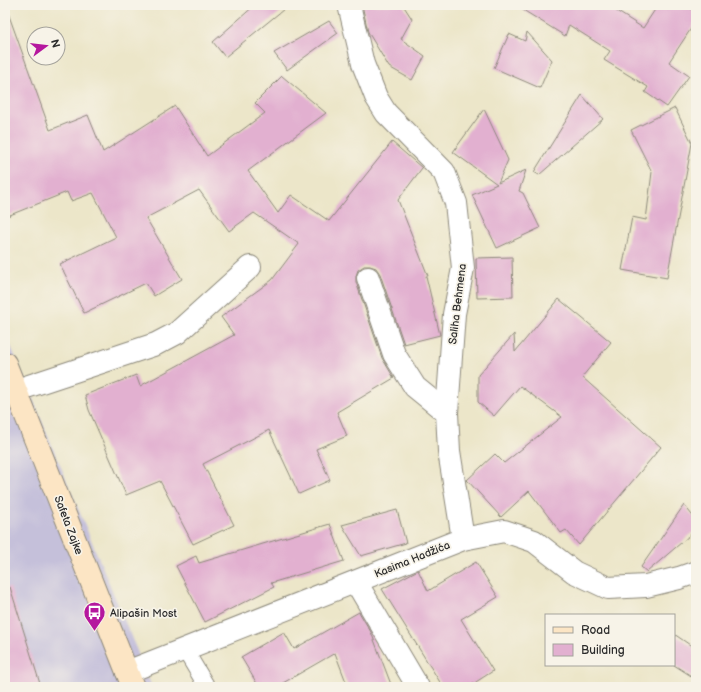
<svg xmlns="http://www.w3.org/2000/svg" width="701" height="692" font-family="'Balsamiq Sans',sans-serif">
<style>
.industrial{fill:#c5c0da}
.building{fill:#e2b0d0}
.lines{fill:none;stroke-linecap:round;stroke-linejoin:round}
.lane-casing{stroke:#8c887a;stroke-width:18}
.street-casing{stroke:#8c887a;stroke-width:24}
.secondary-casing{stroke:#8c887a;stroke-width:24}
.lane{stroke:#fff;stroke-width:16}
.street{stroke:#fff;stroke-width:22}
.secondary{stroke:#fce5c4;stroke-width:22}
.labels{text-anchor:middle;stroke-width:3.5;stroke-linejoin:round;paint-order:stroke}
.street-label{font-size:11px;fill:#2b2b2b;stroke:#f7f3e8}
.poi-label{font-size:11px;fill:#2b2b2b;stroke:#f7f3e8;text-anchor:start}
</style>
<rect width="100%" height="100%" fill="#f7f3e8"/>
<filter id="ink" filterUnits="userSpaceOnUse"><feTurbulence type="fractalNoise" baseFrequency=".025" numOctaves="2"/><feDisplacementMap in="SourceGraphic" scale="8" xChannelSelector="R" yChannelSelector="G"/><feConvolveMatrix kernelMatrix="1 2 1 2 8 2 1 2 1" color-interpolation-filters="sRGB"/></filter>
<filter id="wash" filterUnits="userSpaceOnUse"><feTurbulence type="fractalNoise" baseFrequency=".012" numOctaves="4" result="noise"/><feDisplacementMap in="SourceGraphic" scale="16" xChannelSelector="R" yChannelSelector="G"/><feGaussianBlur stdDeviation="0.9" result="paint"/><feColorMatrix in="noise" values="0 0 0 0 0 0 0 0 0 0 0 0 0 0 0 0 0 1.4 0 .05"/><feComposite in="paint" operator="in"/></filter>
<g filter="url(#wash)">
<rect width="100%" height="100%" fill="#ece6c9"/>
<path class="industrial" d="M5,332L152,687H5Z"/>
<g id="blocks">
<path class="building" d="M255,5H289L225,57L213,42Z
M362,5H403L412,19L401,39L425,56L412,80L389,67L368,32Z
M515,5H607L643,28L658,5H685L696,12V21L669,62L689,76L667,107L645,92L648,87L604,60L610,51L569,25L565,36Z
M5,13H8L50,130L88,115L103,152L175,106L207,156L265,113L255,103L282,76L326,113L248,171L278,213L291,195L329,221L392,142L422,168L398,200L428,276H426L440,335L404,344L380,274L376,268L370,266H364L358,270L356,276V282L382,358L394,378L337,412L347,436L316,449L330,480L299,494L269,430L203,464L234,525L193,544L160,481L126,495L89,410L85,395L136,375L140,386L234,335L221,317L272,280L299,244L254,213L229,231L199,190L146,218L182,279L154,296L146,283L84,313L60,264L116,237L93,193L71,201L67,192L5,217Z
M329,21L338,33L287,70L274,53Z
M527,32L552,60L540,88L494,68L509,34L525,41Z
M582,95L603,119L539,175L534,172Z
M675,108L692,143L667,278L622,270L632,217L646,220L652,172L631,130Z
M484,109L508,160L498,183L526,170L519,191L523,193L540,228L497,248L472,195L497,184L453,152Z
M512,257L513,297L477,298L476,258Z
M559,299L611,342L582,377L661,447L579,545L566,530L561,533L529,491L501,517L467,480L495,454L504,463L562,417L520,386L494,416L478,402V375L514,334L515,352Z
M684,505L696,520V530L647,572L641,567Z
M397,510L406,543L361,556L342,525Z
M330,524L344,561L271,583L274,587L205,622L176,566L196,556L199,563Z
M476,562L498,597L461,619L493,671L468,687H443L382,589L418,570L428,591Z
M10,587L41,687H5V588Z
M359,612L371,632L392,687H348L335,653L276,687H259L241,657L284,632L294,649Z
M674,634L696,649V679L674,665Z"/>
</g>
</g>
<g filter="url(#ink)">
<use href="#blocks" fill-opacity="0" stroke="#8c887a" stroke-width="1"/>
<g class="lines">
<defs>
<path id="lane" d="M185,650L207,687"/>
<path id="street" d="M349,5L363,64L376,97L386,113L444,172L456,203L463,268L454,314L447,413L449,451L463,539
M368,278L394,354L415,387L447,413
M17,390L156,344L177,333L250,267
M356,582L418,687
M127,672L463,539L504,531L534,541L574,572L608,588L646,586L679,578L696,572"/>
<path id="secondary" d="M5,363L133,687"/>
</defs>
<use href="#lane" class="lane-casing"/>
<use href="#street" class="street-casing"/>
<use href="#secondary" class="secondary-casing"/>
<use href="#lane" class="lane"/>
<use href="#street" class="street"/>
<use href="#secondary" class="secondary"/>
</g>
</g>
<defs>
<symbol id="bus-pin" viewBox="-11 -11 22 30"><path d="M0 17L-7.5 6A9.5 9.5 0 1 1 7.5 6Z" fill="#b5179e" stroke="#f7f3e8"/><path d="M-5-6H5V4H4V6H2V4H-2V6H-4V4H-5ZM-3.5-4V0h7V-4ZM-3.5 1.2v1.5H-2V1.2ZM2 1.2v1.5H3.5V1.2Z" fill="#fff"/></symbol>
</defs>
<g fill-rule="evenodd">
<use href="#bus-pin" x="82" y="600" width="25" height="34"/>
</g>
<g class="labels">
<g class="street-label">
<text transform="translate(457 304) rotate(-83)" y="4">Saliha Behmena</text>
<text transform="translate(69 525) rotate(69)" y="4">Safeta Zajke</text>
<text transform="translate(412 559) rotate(-22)" y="4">Kasima Hadžića</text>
</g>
<g class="poi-label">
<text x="110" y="617">Alipašin Most</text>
</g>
</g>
<rect width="701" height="692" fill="none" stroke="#f7f3e8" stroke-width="20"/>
<rect x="545" y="614" width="130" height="52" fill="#f7f3e8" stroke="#a5a39c"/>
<rect x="553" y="627" width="20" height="6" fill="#fce5c4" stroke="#a5a39c"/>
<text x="581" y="634" font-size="12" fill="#2b2b2b">Road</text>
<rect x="553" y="644" width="20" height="12" fill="#e2b0d0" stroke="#a5a39c"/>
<text x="581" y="654" font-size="12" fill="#2b2b2b">Building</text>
<g transform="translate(46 46) rotate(75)"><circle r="19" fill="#f7f3e8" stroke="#a5a39c"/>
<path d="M0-3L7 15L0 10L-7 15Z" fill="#b5179e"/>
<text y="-6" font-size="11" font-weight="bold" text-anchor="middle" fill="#2b2b2b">N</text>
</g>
</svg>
